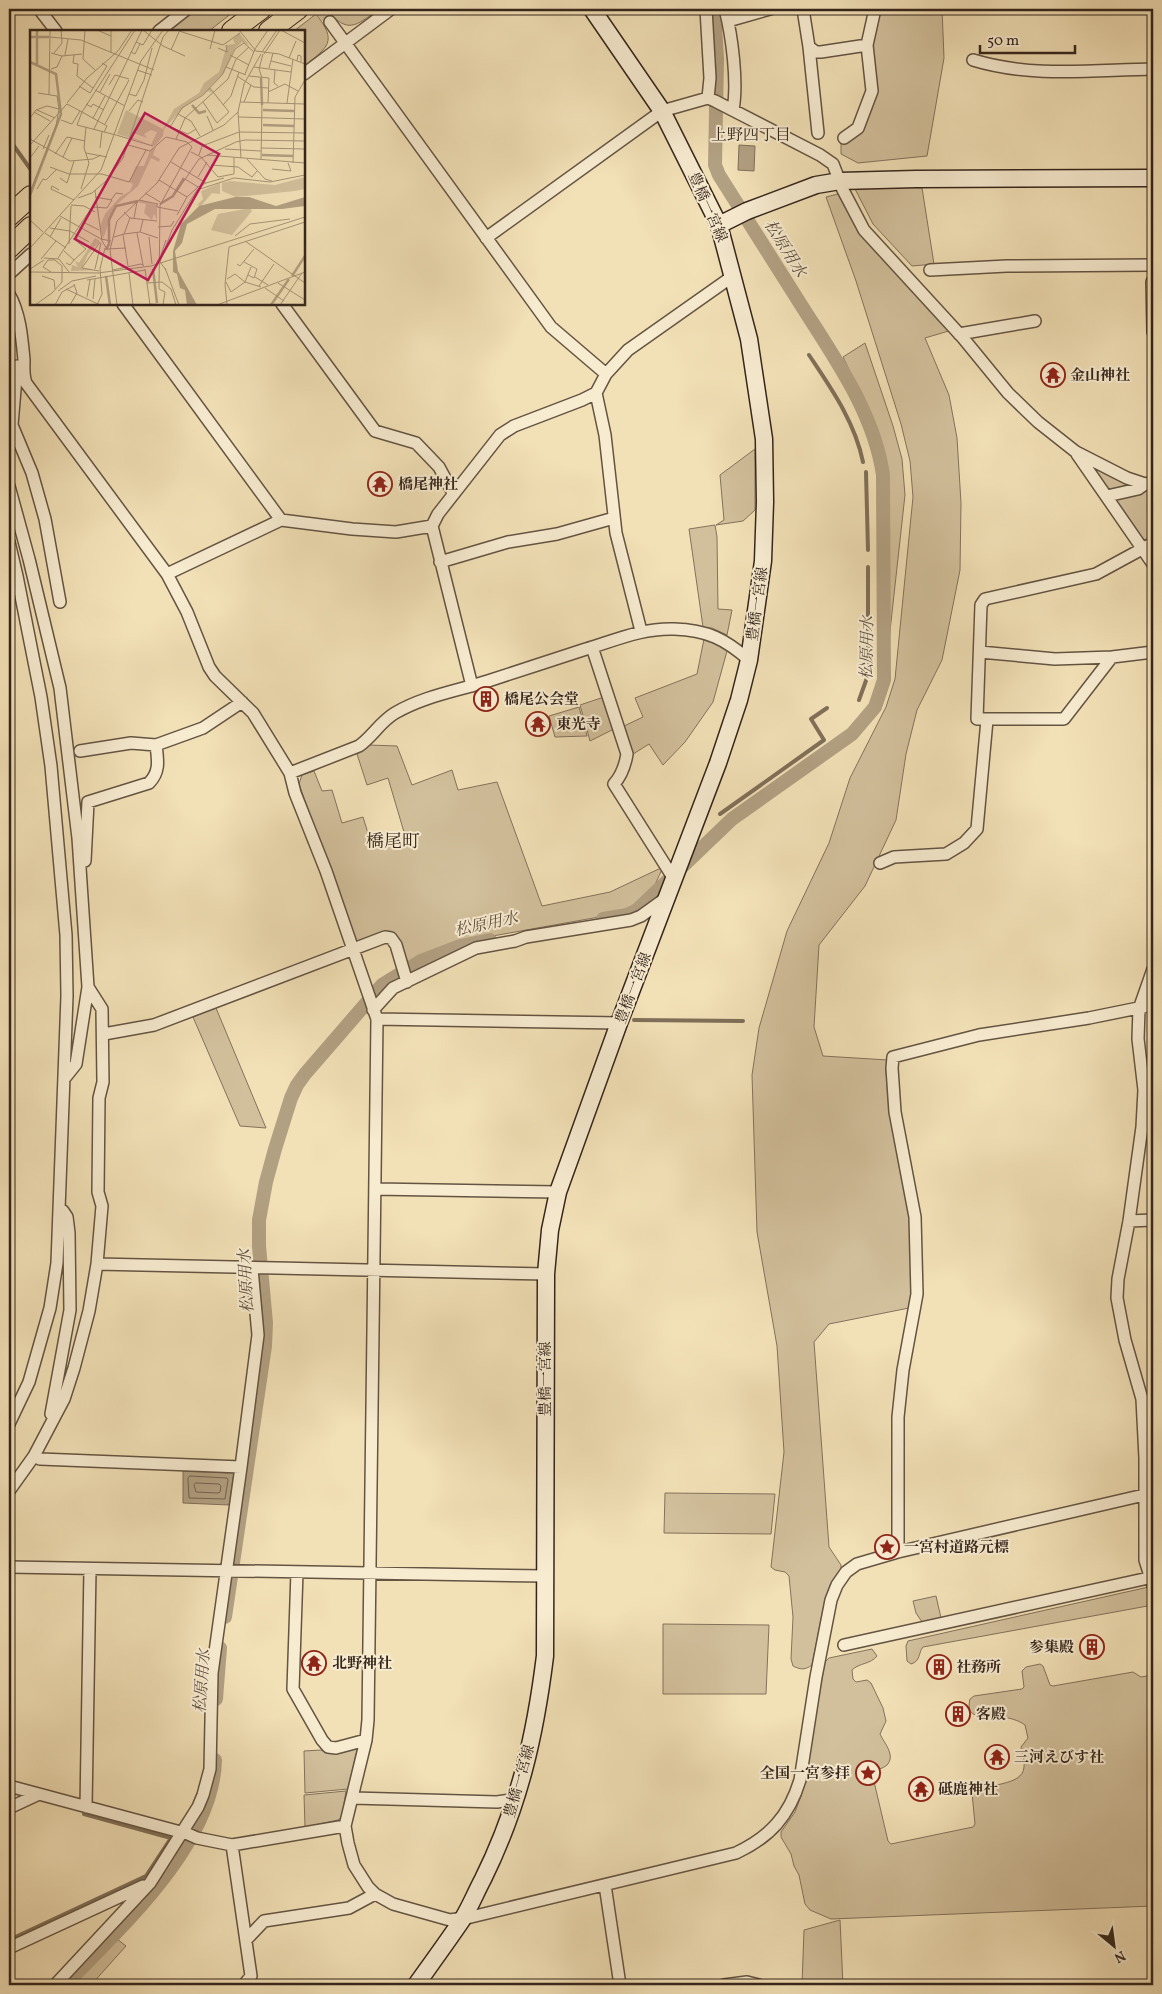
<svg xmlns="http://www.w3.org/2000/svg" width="1162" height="1994" font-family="Vollkorn,'Noto Serif JP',serif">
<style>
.green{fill:#d2c09c;stroke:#84725c}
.water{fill:#b2a082;stroke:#806f59}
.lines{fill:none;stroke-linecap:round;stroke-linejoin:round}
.shore{stroke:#74624f;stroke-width:1}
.stream{stroke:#806f59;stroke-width:4}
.canal{stroke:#b2a082;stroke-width:14}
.street-tunnel{stroke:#ccbb97;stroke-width:11;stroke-dasharray:11 5.5;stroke-linecap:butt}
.street-casing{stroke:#645442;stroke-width:14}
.secondary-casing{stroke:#35251c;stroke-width:19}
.highway-casing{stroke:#35251c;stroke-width:22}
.street{stroke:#f7ebd0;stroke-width:11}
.secondary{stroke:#f7ebd0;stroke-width:16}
.highway{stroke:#f2e0b6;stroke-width:20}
.labels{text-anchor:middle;stroke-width:4;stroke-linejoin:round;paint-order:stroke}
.street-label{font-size:15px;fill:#35251c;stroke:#f7ebd0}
.poi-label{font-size:15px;font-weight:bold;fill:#35251c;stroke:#f7ebd0;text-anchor:start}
.neighbourhood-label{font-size:16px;fill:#35251c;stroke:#f7ebd0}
.water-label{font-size:16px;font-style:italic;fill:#615040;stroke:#f7ebd0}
.quarter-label{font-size:18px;fill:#35251c;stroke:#f7ebd0}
.inset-river{fill:none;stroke:#b2a082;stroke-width:2.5}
.inset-road{fill:none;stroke:#a69578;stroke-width:1}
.view{fill:#c2185b;fill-opacity:0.15;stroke:#c2185b;stroke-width:2.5}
.inset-edge{fill:none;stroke:#35251c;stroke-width:2.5}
</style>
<rect width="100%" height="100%" fill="#f2e0b6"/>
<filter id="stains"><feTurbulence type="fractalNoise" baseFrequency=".004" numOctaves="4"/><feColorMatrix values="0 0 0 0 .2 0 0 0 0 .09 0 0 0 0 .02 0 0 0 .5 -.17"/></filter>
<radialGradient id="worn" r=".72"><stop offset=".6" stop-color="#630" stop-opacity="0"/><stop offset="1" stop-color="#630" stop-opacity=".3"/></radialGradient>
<path class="green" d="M197,9H237L209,31H168Z
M327,9H379C356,26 347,35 327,9Z
M880,9H942L944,58L927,156L858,163L841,154V142L863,128L871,44Z
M316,14C338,42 328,47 304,66V31H294Z
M879,186L922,188L934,264L912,266L873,224L854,187Z
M838,194L859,233L952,330L925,338L949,395L957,438L961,503L960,570L942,660L917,710L906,754L896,820L865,886L819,945L814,1027L823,1056L888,1060L886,1070L889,1111L910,1219L912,1294L909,1308L829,1324L814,1342L829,1547L841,1565V1569L830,1585L825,1599L812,1665C805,1670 801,1670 793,1666L791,1659L793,1617L789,1576L785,1572L775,1570L771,1567L784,1452L777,1346L757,1232L752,1075L759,1028L787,931L829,843L850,778L886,707L895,679L913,497L910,461L901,424L856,281L826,197Z
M865,343L893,426L902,459L905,495L888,649V473L878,430L843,357Z
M755,449V510L743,521L716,525L724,520L720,475Z
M1101,468L1153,487V532L1151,537L1145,540L1137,534L1094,474V469Z
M715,525L717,537L718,609L732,610L727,635L712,628L703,627L689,529Z
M704,639L715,642L727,651L713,702L685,742L663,765L649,744L630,756L622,727L643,717L635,698L697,674Z
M604,697L614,729L590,741L580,705Z
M579,707L587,736L555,737L549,716Z
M369,745L397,746L412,785L452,770L458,790L497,782L542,906L610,892L663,867C653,889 649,902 627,912L459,942L420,957L404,966L393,937L357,944L299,784L302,775L314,771L322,791L332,790L342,823L363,817L371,843L404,832L388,778L367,785L357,754Z
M216,1008L266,1128L240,1126L193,1017Z
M665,1493L775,1494L771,1534L664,1533Z
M1153,1586V1605L923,1647C918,1653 921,1661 911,1664L907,1661L906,1646L908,1641Z
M936,1596L941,1618L922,1622L916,1613L913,1601Z
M663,1624L769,1625L766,1694H663Z
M872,1649L877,1656C871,1664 859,1663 852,1670L853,1679L856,1682L867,1680L871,1683L883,1708L886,1721L880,1734C884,1743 896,1755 887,1765C883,1769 876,1769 872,1773L888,1841L891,1844L973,1827L975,1824L972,1793C984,1783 1023,1787 1024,1767C1025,1761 1022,1753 1021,1747L1028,1738L1025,1725C1018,1720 1010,1718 1002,1717C989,1714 964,1723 970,1699L974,1696L1022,1689L1024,1687L1022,1671L1026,1667L1040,1664L1043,1666L1050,1685L1053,1686L1133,1672L1141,1677L1153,1675V1906L831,1919L810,1910L805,1904L799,1875L794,1866L791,1854L781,1837V1832L795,1812L801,1796L825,1662L829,1658Z
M358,1746L348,1789L305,1793L304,1751L321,1750L325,1752Z
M346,1791L342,1817L338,1820L305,1827L304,1795Z
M840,1920L843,1985H802L804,1930Z
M117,1939L126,1946L91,1985H73Z"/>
<path class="water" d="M739,145L755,146L754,171L738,170Z
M183,1471L234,1473L229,1505L183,1503Z"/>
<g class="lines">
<path class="shore" d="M190,1476L227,1478L228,1480L225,1499L189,1498L188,1479Z
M196,1483L219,1484L221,1486L220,1492L218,1493L196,1492L194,1485Z"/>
<path class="stream" d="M9,139L31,170
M809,355C831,388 855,422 863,462
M866,472L868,550
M859,700L868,675V567
M720,814L824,740L811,719L827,708
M634,1020L743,1021
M9,1940L146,1876L171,1838L84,1814"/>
<path class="canal" d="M603,919L627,915L637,910L732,819L852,734L875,707L884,680L883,475C874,413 836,360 803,308C775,264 747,219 719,175L715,165L717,59L714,9
M225,1617L265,1346L266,1323L259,1246V1220L266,1182L275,1149L291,1098L297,1085L305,1074L382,985L421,961L460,946L490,940
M216,1699L220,1648
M65,1985C120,1928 213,1845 215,1760"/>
<path class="street-tunnel" d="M320,9L330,22"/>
<defs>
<path id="street" d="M39,9L56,31
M706,9L710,78L708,98
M725,9C732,36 738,82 733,110
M803,9L809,47L818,133
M728,21L770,9
M330,22L551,327L606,374
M159,31L187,9
M809,47L816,52H821L867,45
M973,60C1032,78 1092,70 1153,69
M304,74L391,9
M844,138L858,128L872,91L867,45L875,9
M486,238L662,111L708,98L715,101L820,155L833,164L843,190L864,230L963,338L1008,393L1038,422L1076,452L1127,478L1145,484L1153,483
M930,270L1007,266L1153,265
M9,274L31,254
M1153,280L1152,282L1153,332
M9,294C20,313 22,338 24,360C24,368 23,375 26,383L167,574L187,612L209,667L215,676L253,713L290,773L295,793L326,871L377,1019L368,1720L366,1740L345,1826L348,1843L354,1865L368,1887L375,1894L393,1904L450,1920L471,1917L736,1853C770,1837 789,1816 800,1780L816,1677L831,1600L837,1585L846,1572L857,1564L898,1552L1144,1495
M123,304L281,520
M282,304L375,431L416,443L439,467L453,493
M959,334L1035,321
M17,366L12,425L32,473L45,519L60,602
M596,393L605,435L616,533L641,631
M1077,454L1153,564
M9,486L29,559L60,688L78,838L88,987L76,1064L64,1079
M1107,496L1138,489L1145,484
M9,542L17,576L41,697L51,766L66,935L67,996L57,1263L50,1308L29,1382L9,1424
M1153,543L1096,574L985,599L981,605L977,719H1064L1112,657L1153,652
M440,562L508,542L557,534L614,518
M167,574L281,520L352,529L396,532L432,526
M592,647L627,754C625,766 622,775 614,784L674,879
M980,652L1055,659L1112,657
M472,686L432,526L438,514L500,435L514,426L582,400L596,393L606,374L628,350L733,276
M80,751L131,743L156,745
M290,773L359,746C372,737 381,721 395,713C424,696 457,691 488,681C521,670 553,660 586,649C616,640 642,628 674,629C707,630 725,639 749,660
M85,861L88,802L149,783C160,772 158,761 156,745L203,728L242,702
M880,863L894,857L946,854L964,843L977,829L987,720
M1153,969L1139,1009L1138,1039L1144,1090L1142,1127L1129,1221L1118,1279L1117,1298L1125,1340L1142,1399L1145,1458V1560L1153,1585
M373,1010L393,988L476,948L515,941L526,937L631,920L641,916L666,898
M377,1019L619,1023
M104,1034L154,1025L385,937L391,938L396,945L407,982
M375,1189L558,1192
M1129,1221L1153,1220
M97,1264L546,1274
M51,1414L70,1310L69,1233L67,1217L63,1211H59
M34,1456L64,1399L74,1368L89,1311L97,1264L102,1206L98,1192L99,1098L103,1082L102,1009L88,987
M9,1491L34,1456L40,1459L241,1467
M898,1552V1417L903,1370L917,1294L915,1217L895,1112L892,1068L893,1057L979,1035L1089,1018L1153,1005
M9,1567L545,1576
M297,1572L293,1689L322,1740L328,1747L336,1748L366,1740
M844,1645L1153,1577
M9,1786L188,1834L197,1838L232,1845L345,1826
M353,1798L497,1802L517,1799
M86,1807L90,1569
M9,1808L37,1795
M232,1845L251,1976L244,1985
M605,1885L620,1985
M246,1940L264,1921L349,1908L375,1894
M9,1948L143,1886
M55,1985L150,1883L198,1807L203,1795L210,1769L212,1673L241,1467L258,1335L252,1269
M724,1985L747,1982L759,1985"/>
<path id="secondary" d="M719,225L747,211L816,185L840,181L916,179L1153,178
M416,1985C431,1964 447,1942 462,1920C470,1907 476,1892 483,1879C519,1806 535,1737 545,1656L546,1274L550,1230L558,1192L619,1023L718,763L739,700L749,660L763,561L765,502L764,439L749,339L719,225L662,111L592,9"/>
<path id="highway" d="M232,31L261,9
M269,31L298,9
M9,216L31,196
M9,248L31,227"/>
</defs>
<use href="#street" class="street-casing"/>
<use href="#secondary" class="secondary-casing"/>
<use href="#highway" class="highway-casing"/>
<use href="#street" class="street"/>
<use href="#secondary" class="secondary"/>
<use href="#highway" class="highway"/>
</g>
<defs>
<symbol id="temple-ring" viewBox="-11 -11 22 22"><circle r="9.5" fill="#f7ebd0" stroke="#8f2418" stroke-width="1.5"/><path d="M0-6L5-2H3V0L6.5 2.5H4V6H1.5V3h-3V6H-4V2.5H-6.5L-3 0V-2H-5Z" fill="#8f2418"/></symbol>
<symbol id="building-ring" viewBox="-11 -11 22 22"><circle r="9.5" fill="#f7ebd0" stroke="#8f2418" stroke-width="1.5"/><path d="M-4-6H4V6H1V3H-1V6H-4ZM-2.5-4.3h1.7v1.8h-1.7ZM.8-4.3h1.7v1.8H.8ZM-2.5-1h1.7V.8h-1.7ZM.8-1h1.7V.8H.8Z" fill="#8f2418"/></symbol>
<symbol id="sight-ring" viewBox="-11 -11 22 22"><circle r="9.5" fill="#f7ebd0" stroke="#8f2418" stroke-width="1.5"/><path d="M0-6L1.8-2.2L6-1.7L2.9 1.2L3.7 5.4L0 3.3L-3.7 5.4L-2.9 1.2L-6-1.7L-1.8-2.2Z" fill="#8f2418"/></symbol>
</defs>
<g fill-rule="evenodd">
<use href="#temple-ring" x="1039" y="361" width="28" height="28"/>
<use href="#temple-ring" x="366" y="470" width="28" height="28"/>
<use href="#building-ring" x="472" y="685" width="28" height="28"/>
<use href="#temple-ring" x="524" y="710" width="28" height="28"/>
<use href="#sight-ring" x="873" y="1533" width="28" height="28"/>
<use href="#building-ring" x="1078" y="1633" width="28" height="28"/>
<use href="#temple-ring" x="300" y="1649" width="28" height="28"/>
<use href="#building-ring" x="925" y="1653" width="28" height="28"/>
<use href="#building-ring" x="944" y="1700" width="28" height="28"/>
<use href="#temple-ring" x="983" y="1743" width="28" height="28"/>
<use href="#sight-ring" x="854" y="1759" width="28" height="28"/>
<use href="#temple-ring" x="907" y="1775" width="28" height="28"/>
</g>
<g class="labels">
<g class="street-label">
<text transform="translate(708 207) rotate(66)" y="5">豊橋一宮線</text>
<text transform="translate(757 604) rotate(-82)" y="5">豊橋一宮線</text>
<text transform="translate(633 988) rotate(-69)" y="5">豊橋一宮線</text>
<text transform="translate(545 1379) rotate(-90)" y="5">豊橋一宮線</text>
<text transform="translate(519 1781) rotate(-74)" y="5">豊橋一宮線</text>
</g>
<g class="poi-label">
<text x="1070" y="380">金山神社</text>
<text x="398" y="489">橋尾神社</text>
<text x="504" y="704">橋尾公会堂</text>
<text x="556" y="729">東光寺</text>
<text x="904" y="1552">一宮村道路元標</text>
<text x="1074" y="1652" text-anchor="end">参集殿</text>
<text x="332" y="1668">北野神社</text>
<text x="956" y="1672">社務所</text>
<text x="976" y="1719">客殿</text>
<text x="1014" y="1762">三河えびす社</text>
<text x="850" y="1778" text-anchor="end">全国一宮参拝</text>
<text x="938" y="1794">砥鹿神社</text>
</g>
<g class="neighbourhood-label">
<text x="751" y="140">上野四丁目</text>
</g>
<g class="water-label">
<text transform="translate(786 248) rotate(58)" y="6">松原用水</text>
<text transform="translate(866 648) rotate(-89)" y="6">松原用水</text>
<text transform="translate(486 923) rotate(-12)" y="6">松原用水</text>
<text transform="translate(245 1281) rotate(-93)" y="6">松原用水</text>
<text transform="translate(201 1681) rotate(-86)" y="6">松原用水</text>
</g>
<g class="quarter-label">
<text x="393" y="847">橋尾町</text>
</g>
</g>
<g transform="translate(30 30)">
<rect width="275" height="275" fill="#f2e0b6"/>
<path d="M209,3L219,15L212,12L204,19L194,43L179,58L183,63L178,61L155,76L134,99L133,106L125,116L121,115L127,102L121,100L114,104L117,108L103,103L101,107L119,114L87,104L96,80L133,99L144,79L169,63L174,53L189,42L197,15L205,14L203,9ZM126,116L123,125L130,129L129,132L121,128L108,156L85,176L73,209L70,196L75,184L90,167L100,161L103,154L99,152L106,136H114L120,121ZM275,147V159L265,161L206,167L192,161V153L200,151L245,155ZM190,153V164L182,163L171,176L167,175L173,169L171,161ZM111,170L127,175V190L124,184L122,190L114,183L116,174L107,172ZM220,178L222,181L202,205L181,200L188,184ZM65,208L70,211L58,224L52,238L66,240L41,241L42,235L48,237L45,231L49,233Z" fill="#d2c09c"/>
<path d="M205,167H219L246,176L275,167V176L252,179H185L157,194L152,213L145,221L148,241L167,275H157L155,260L150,258L147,244L143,242V221L151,194L169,176Z" fill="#b2a082"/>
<path class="inset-river" d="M7,0V35M0,7H19M0,32L26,44L31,84L0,165M231,48L232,75M162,75L169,83L176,81M233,80L264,81M233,95L264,96M232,125L263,126M130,174L143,166L154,148M76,220L79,214V190L86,176L108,171M123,239L127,273M76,246L80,275M262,246L275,226M241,275L259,249"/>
<path class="inset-road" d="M55,0L53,29L65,40M67,0L81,6M81,0V23M113,0L133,16L155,26M146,0L193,15L210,3M209,0L226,21L249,24L275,34M251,0L275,13M20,7L51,10L124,40M106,12L113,15L122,0M188,18L197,22L196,15M180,19L185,0M141,20L149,2M101,22L105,24L110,14M232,22L247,0M21,23L32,26L52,24M24,23L32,13L31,0M234,24L250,0M35,25L38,9M44,25L43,33L48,34L47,46L63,58M200,25L219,35M259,28L266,11M241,31L261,36M267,31L268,25L271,26V32M196,37L216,45M224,37L261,42M239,38L243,23M21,39L27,37L32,26M107,40L122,45M245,40L244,53L248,56M215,44L225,19L238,0M207,46L224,57L238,58M219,46L239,48L238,73M232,48L229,39L233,24M79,55L85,45L99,49M49,56L60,63L77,36L72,33M180,58L199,82L187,93M65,60L95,76M70,62L80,44M238,62L255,54L268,61M8,63L27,66L29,79M99,64L106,66L114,50L122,18M19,65L20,0M173,72L187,93M210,72L275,74M214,72L221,55M37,73L57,48L88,21L102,0M257,73L263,29M56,74L61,77L63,74L74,80M193,75L201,66L209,42M7,80L25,88M99,81L108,70L113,72M4,82L20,91M208,82L211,128M148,84L161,91L170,106M177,86L183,100M209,87L275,89M0,88L6,80L17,76L29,79L26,96L0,162M63,88L75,66M31,90L42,94L50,81M75,94L99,50M64,99L112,0M166,99L158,104L140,97L152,78L173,65L192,45L205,19L214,13L224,22M74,102L77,96L52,82L105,0M86,105L123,116M0,109L40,131L63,129L71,125M146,109L155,88L198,49L206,29L219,17M0,115L37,74L52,82L47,95L86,105M98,115L120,121L136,107L157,112L162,117L130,175L129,259L135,262L133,275M70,118L72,101M231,118L275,119M13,119L19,105M195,119L231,121M161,122L171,127L188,147L204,144V127M56,123L77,127M25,124L37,107L55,111M169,125L172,116L209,102L275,103M177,125L275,133M33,127L42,108M0,128L9,116M217,129L235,149L242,151M231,130L232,73M141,132L176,153L194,148M263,133L265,67L275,50M181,135L208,137L222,147L227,141M20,137L39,144H72L99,152L116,120M242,139L261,141L258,133M168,147L177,132M30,148L37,153L44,131M155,149L168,157L176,153M129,150L157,167M7,159L13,149L16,150L27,139M51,159L59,133L54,118L56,97M29,160L22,156L21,159L44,170M65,160L72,211L77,219L96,218M147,161L169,129L206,112L215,110L275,111M115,163L130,172M48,168L62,163L76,151L93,128L133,7L139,0M81,170L86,163L93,164M109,170L128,174M127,174V177L148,181M41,175L54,176L65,182M94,182L100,188L127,191M147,185L157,167L168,157M30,186L71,209L81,211M104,188L107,172M0,190L13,202M55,193L69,200M128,197L141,196L144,191M20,198L40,201L59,212M110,202L128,208M15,203L36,218M107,203L113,235M94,204L110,202L113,190M93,205L98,236M205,206L220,194L260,189M20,207L31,188M84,207L94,204L100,188M119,207L122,234M43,208L56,219L44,230M215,211L275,253M39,214L41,176M0,218L71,140L111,31L133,0M34,221L44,230L40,235L36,233M131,225L136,210M14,228L29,229L39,242M28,228L62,177L77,178L82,170L65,167M11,229L26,211M214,232L227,239L224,248L218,245M207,234L210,236L224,219M135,238L149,275M0,239L14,230M65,239L71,213M115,239L120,275M83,240L111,234L114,236M136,240L130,232L142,200L167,160L204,148L240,152L275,145M69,241L52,238L70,212M0,242L68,243L121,236L275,187M99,243L103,275M12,246L24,250L25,259M225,247L238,255M197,249L205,244L215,252L221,237M57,250L115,240M196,252L201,262L215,252L231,257M117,253L132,252L141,259L146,275M248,253L275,270M229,256L244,234M235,258L254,271M36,259L70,275M28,261L42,251L66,246M57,267L60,250M63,269L65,249M119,274L137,275M5,275L22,263L32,252V236L25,230H18L13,237L21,242M25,275L32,262L45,255M40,275L47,263L44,254M67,275L72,264L70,239L75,218M87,275L80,220L87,191L127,153L149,118L194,95L208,82L214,54L231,24M187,275L275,242M197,275L195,254L199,217L275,192M250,275L272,243"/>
<path class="view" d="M115,83L189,124L118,250L45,209Z"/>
<rect width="275" height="275" class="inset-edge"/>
</g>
<rect width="1162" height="1994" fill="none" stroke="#f2e0b6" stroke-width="30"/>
<rect x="10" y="10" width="1142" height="1974" fill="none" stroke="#35251c" stroke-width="2.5"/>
<rect x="15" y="15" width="1132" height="1964" fill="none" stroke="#35251c"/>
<g transform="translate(1114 1946) rotate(151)" stroke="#f7ebd0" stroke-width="4" paint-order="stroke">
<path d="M0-4L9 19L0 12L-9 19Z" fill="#35251c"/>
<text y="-8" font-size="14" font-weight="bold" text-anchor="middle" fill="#35251c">N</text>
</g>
<path d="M980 45v8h95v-8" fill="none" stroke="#35251c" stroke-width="2.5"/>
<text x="987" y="45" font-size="15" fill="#35251c" stroke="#f7ebd0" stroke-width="4" paint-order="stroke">50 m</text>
<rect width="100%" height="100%" filter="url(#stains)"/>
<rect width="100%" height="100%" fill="url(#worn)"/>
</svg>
